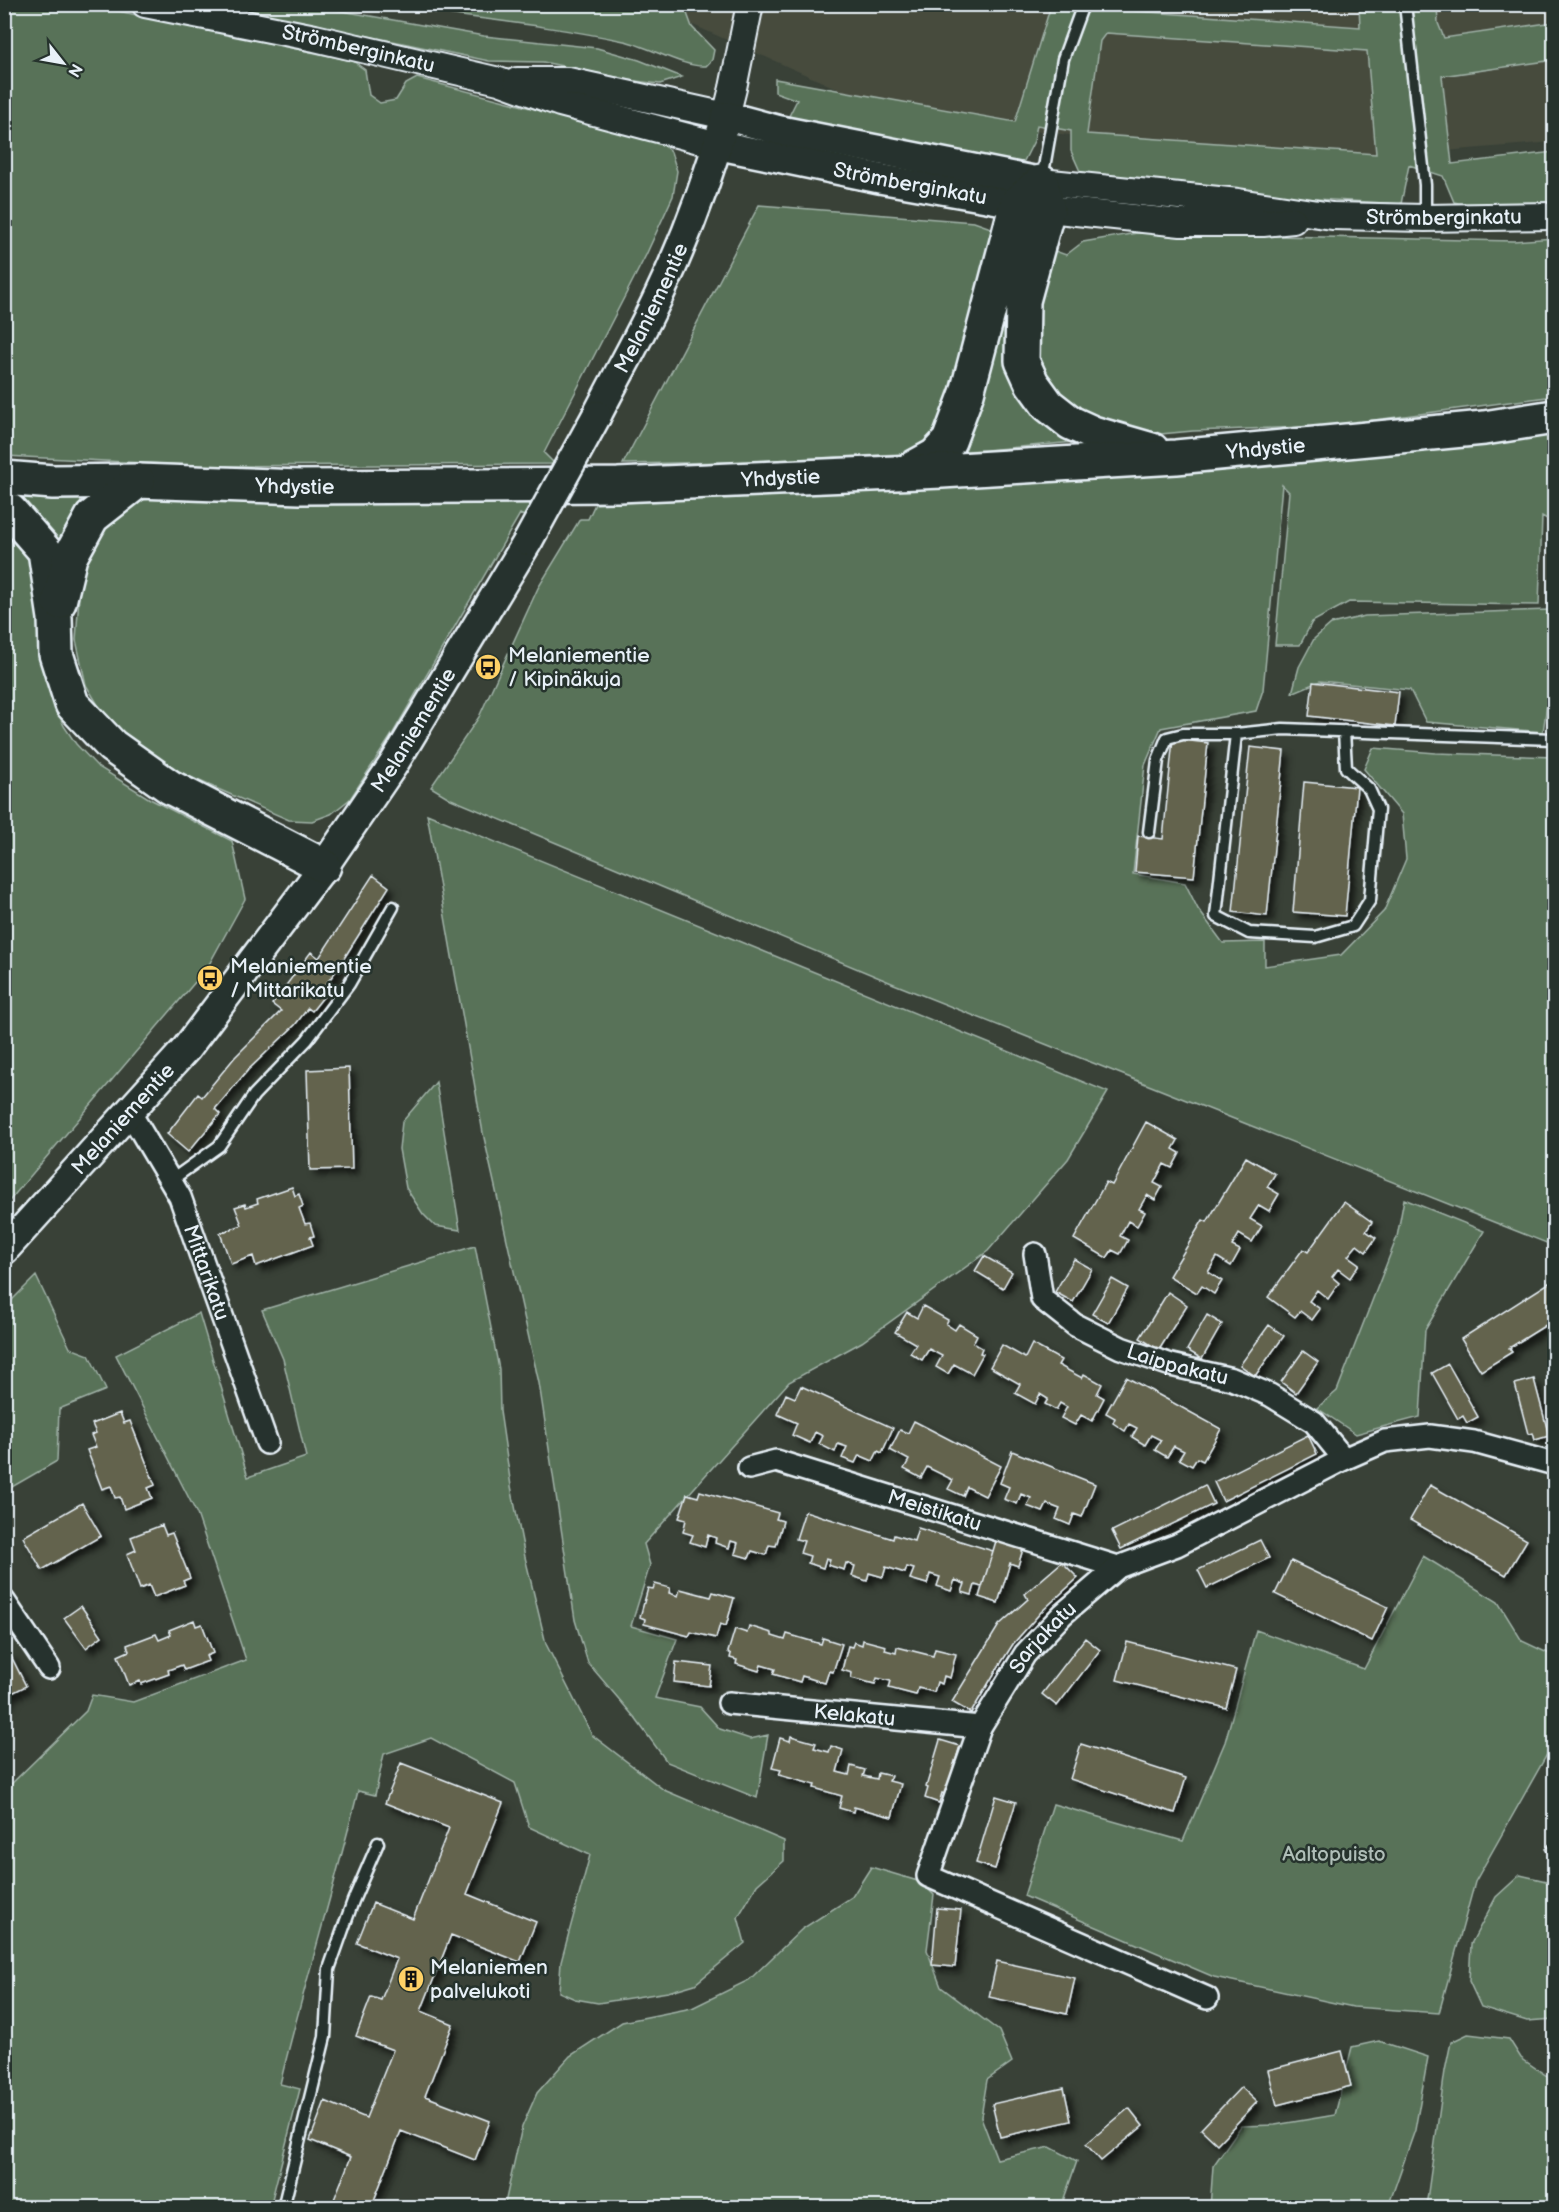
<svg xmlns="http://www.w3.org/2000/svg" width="1559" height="2212" font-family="'Balsamiq Sans',sans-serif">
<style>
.built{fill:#464b3e}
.green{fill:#597258;stroke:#a0b2a8;stroke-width:1.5;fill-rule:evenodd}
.building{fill:#64634e;stroke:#e8f1f8;stroke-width:1.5;filter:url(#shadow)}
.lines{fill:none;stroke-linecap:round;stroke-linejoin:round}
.service-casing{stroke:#e8f1f8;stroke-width:15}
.minor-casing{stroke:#e8f1f8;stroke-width:26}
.tertiary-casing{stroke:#e8f1f8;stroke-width:30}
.secondary-casing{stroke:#e8f1f8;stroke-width:33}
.trunk-casing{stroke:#e8f1f8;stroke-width:38}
.service{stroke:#26332d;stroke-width:10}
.minor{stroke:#26332d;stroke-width:21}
.tertiary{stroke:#26332d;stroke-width:26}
.secondary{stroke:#26332d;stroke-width:28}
.trunk{stroke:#26332d;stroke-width:33}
.secondary-bridge-casing{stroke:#e8f1f8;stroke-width:33;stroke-linecap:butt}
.secondary-bridge{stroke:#26332d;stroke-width:28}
.labels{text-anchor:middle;stroke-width:5;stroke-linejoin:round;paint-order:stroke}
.street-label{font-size:21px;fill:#e8f1f8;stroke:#26332d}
.poi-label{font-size:21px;fill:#e8f1f8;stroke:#26332d;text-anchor:start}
.park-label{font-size:21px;fill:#afbeb8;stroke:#26332d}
</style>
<defs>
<filter id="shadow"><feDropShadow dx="5.5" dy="5.5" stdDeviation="3" flood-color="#0009"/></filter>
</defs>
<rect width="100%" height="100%" fill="#394137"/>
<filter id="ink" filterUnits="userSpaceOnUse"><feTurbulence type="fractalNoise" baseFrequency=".0167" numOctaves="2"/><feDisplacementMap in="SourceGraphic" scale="12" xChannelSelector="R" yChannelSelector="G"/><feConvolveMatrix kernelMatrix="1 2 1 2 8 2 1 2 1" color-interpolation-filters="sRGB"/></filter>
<g filter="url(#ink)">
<path class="built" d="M648,5H1554V142L1311,162L899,116Z"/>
<path class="green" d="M4,5H90L353,61L365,70L369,95L380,103L396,100L406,84L417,78L660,142L671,152L677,171L673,196L646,255L544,453L555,464L205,466L5,456Z
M219,5H308L484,36L597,48L639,60L682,77L660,84L635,81L543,62L489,61Z
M379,5H684L692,27L714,50L712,60L706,66C684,68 648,46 624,41C543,24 460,17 379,5Z
M1051,5H1135V11L1360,27L1359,5H1437L1438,23L1444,38L1554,22V60L1442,76L1452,164L1554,152V202L1472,206L1454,202L1443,176L1409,165L1401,204L1299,198L1084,180L1071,151V131L1037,125L1034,141L1024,161L1009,166L957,150L883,142L785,124L797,100L775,92V79L1015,122ZM1106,33L1367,51L1376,154L1087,134L1100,41Z
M759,205L974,222L1066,255L1083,242L1137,233L1514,241L1554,238V396L1330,426L1193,431L986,450L734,462L623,464Z
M1554,433V523L1542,516L1539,605L1349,602L1312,622L1300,645H1275L1289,492L1282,485L1263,690L1256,711L1161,728L1145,765L1133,874L1185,883L1198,909L1223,943L1265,942V966L1341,955L1384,911L1406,859L1402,814L1364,769L1373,748L1436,753L1554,757V1246L894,984L451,799L431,787L479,717L538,588L580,519H588L595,504C916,489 1237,479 1554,433Z
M5,490L87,491L91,500L60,570Z
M156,498L536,501L528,518L520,514L393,733L350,799L331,814L312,821L289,820L181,773L141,751L112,728L86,685L76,640L80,583L90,542L107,518L138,501Z
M5,521L22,543L38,575L41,660L52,700L64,726L76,744L97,766L150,799L232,841L245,899L207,968L5,1206Z
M1549,610L1554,657L1543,732L1426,722L1410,690L1320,681L1292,693L1299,667L1314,639L1331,624L1365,616Z
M427,814L1108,1092L1068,1159L988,1251L862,1342L789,1382L644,1544L650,1565L631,1626L677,1639L655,1698L700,1707L720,1729L750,1739L768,1735L757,1798L667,1762L635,1718L588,1663L575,1620L539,1383L483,1133Z
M436,1082L460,1230L435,1226L423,1214L406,1188L399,1149L402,1122Z
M1404,1199L1484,1231L1425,1330L1420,1417L1356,1434L1317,1408L1337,1391L1397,1237Z
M475,1246L499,1369L500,1411L511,1486L525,1557L546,1644L592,1735L664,1790L784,1841V1861L757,1885L738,1917L745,1943L695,1984L668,1992L598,2003L575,1999L559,1992L561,1962L590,1855L529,1827L515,1783L431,1738L384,1754L375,1795L358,1791C334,1889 304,1985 280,2084L300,2089L270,2207H5V1790L86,1711L92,1695L133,1702L246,1660L197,1514L116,1355L199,1313L248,1477L306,1457L283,1359L262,1310Z
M36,1276L70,1348L89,1355L106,1390L59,1409L57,1461L5,1491V1307Z
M1423,1556L1498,1602L1522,1641L1554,1656V1742L1475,1882L1439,2013L1353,2007L1214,1977L1024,1896L1053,1804L1183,1841L1225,1742L1256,1630L1364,1669Z
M871,1867L921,1882L934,1895L927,1950L941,1987L999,2031L1012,2062L987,2080L981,2117L997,2159L1050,2147L1077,2161L1061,2207L504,2208L522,2127L537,2093L570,2056L622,2022L692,2008L749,1980L802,1929L852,1897Z
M1520,1875L1546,1881L1554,1891V2019L1527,2021L1481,2007L1469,1981L1471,1944L1496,1897Z
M1468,2034L1509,2039L1521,2058L1554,2081V2207H1426L1445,2071L1451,2042Z
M1379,2041L1428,2057L1415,2130L1388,2207L1210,2208L1213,2166L1241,2126L1275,2125L1335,2115L1352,2047Z"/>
<path class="building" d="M1313,682L1399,692L1395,726L1309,716Z
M1173,739L1208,743L1194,877L1135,872L1138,836L1163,839Z
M1250,747L1284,751L1267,916L1233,912Z
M1304,782L1357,787L1345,916L1293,912Z
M373,875L389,887L336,971L320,992L324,996L312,1011L308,1008L295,1025L248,1070L215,1109L220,1114L188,1152L167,1134L198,1094L202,1097L235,1057L281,1011L272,1004L311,952L319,958Z
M349,1068L352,1169L310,1170L307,1070Z
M1146,1122L1178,1140L1173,1149L1180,1153L1172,1168L1164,1164L1154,1183L1162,1187L1155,1200L1147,1195L1139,1209L1145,1212L1137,1226L1128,1221L1120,1236L1128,1240L1120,1254L1112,1250L1107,1258L1074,1239L1106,1182L1112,1185Z
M1246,1157L1275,1174L1267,1187L1279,1194L1269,1211L1259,1205L1250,1219L1262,1226L1252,1242L1239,1234L1232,1246L1240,1250L1231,1266L1217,1257L1208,1272L1222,1281L1214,1294L1202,1286L1197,1293L1169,1276L1203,1220L1207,1222Z
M292,1187L295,1196L299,1194L303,1206L299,1208L305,1224L310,1223L314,1236L310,1237L313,1245L256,1266L253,1256L231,1264L220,1233L242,1225L235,1207L245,1204L246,1207L258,1203L257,1199Z
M1344,1202L1372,1222L1366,1231L1376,1238L1366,1252L1357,1245L1348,1256L1359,1264L1350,1278L1338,1269L1332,1277L1339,1283L1328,1299L1317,1290L1309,1301L1320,1309L1312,1320L1300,1311L1295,1317L1268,1297L1303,1249L1308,1252Z
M984,1256L1012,1272L1003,1288L975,1271Z
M1074,1259L1092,1269L1073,1302L1055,1292Z
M1112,1279L1128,1288L1108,1323L1092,1314Z
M1552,1281L1554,1285V1320L1509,1348L1512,1352L1481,1371L1461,1339Z
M1168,1292L1187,1305L1159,1350L1140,1338Z
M923,1306L948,1320L946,1324L955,1330L959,1324L977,1335L973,1343L982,1348L980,1353L983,1354L972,1374L954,1364L948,1374L936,1367L942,1356L929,1349L922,1360L910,1353L916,1344L895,1332L907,1312L917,1318Z
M1207,1315L1222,1324L1202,1359L1187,1350Z
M1269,1325L1284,1336L1255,1376L1240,1365Z
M1032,1344L1061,1360L1058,1365L1082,1378L1084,1374L1102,1384L1097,1394L1104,1398L1092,1421L1081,1415L1075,1425L1061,1418L1067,1407L1060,1403L1056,1410L1045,1404L1048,1399L1040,1394L1035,1404L1015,1393L1020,1384L990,1367L1002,1345L1025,1358Z
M1303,1351L1318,1362L1296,1393L1281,1382Z
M1448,1364L1478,1417L1467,1423L1463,1416L1458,1419L1432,1373Z
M1126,1377L1221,1429L1203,1461L1197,1458L1192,1466L1179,1459L1184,1451L1174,1446L1167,1457L1155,1450L1161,1440L1151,1435L1145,1445L1132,1437L1137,1428L1129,1424L1125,1431L1113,1423L1115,1418L1106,1413Z
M1534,1379L1549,1436L1535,1440L1533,1433L1528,1434L1515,1384Z
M801,1386L893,1428L882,1453L878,1451L873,1461L859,1455L855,1463L842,1458L847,1447L838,1444L835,1452L819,1444L823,1436L815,1432L810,1443L792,1435L797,1423L777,1414L786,1394L795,1398Z
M120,1413L124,1423L130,1421L155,1485L148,1488L152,1498L124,1509L120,1497L115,1498L111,1486L102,1489L87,1450L96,1447L91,1435L96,1433L92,1424Z
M914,1421L1001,1466L985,1496L967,1487L963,1496L948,1489L953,1480L927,1467L921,1478L904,1469L909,1460L890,1450L900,1430L908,1433Z
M1308,1435L1317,1454L1223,1501L1214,1482Z
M1012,1451L1095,1484L1082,1517L1074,1514L1070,1525L1056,1519L1060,1509L1047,1504L1043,1512L1027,1506L1031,1498L1021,1494L1017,1504L1004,1499L1009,1487L1000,1483Z
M1205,1485L1214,1504L1121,1549L1112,1531Z
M1430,1485L1527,1540L1506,1575L1410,1520Z
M700,1491L778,1513L776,1519L783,1521L776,1546L769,1545L766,1555L752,1551L749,1558L735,1554L738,1543L731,1541L729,1548L715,1543L716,1538L708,1535L705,1547L690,1542L693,1535L683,1532L686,1520L679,1518L687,1494L698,1497Z
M82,1503L101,1536L42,1570L23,1537Z
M805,1511L893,1539L894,1535L914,1541L918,1528L993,1551L982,1587L975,1585L972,1595L962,1592L965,1584L955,1580L951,1591L937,1586L940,1577L930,1574L927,1584L910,1579L914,1569L907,1567L905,1573L886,1567L883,1577L869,1573L867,1581L852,1576L855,1566L846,1563L844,1570L828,1565L830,1559L826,1558L823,1568L808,1563L810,1556L800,1553L804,1541L796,1539Z
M162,1525L166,1535L172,1533L190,1578L183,1581L185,1585L154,1597L149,1585L140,1589L127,1554L136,1550L131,1537Z
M1260,1540L1269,1558L1207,1588L1198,1570Z
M996,1541L1023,1549L1018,1566L1010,1563L998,1603L979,1597Z
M1291,1561L1388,1607L1372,1641L1275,1594Z
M1062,1562L1078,1578L1041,1612L1013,1644L994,1674L971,1713L952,1702L999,1625L1028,1599L1025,1594Z
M655,1584L670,1588L669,1593L678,1596L680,1589L711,1597L713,1592L734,1598L726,1626L720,1624L716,1638L691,1632L689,1636L644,1624L645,1619L640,1617L648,1588L653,1589Z
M81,1606L102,1636L86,1648L64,1618Z
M194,1620L196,1626L202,1624L213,1653L206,1656L208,1661L184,1670L182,1665L168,1670L169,1674L141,1684L140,1681L129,1685L118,1656L129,1651L127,1645L156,1634L159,1640L171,1635L169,1630Z
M749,1626L772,1633V1636L785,1640L787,1634L821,1644L823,1638L842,1644L833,1672L829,1671L825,1683L802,1676L800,1682L773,1674L775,1669L761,1665L759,1671L736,1664L737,1660L730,1658L731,1654L728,1652L735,1629L747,1633Z
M1085,1638L1100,1650L1057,1706L1042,1694Z
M863,1640L886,1646L885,1650L896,1653L897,1647L933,1656L935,1649L956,1654L950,1678L944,1676L942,1684L937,1682L934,1692L918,1688L916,1695L889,1688L891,1681L877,1678L875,1684L851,1678L852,1673L842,1670L848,1646L852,1647L854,1642L862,1645Z
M1127,1642L1236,1670L1226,1708L1117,1680Z
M10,1654L26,1686L6,1696L8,1701L4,1703V1657Z
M676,1662L712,1666L709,1686L674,1682Z
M791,1736L816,1743L814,1748L829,1752L831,1746L843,1750L837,1772L849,1775L851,1766L865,1770L863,1776L877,1779L878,1773L891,1776L889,1781L901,1784L892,1817L854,1807L853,1812L839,1808L842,1796L814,1788L815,1785L779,1775L781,1770L772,1768L780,1738L790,1741Z
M940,1740L960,1746L945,1794L942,1793L939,1803L925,1798L928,1788L926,1787Z
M1081,1744L1186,1778L1175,1813L1070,1779Z
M401,1763L503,1803L467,1894L536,1922L520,1962L451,1935L421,2011L453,2024L425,2096L490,2121L475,2160L401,2131L371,2208H346L333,2202L351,2157L310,2140L325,2101L366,2118L393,2050L356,2036L371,1997L381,2000L397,1959L357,1943L373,1903L413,1919L449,1828L385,1803Z
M996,1796L1016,1802L995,1869L976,1863Z
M1554,1841V1861L1545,1848Z
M937,1908L961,1910L955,1967L932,1965Z
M997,1961L1075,1978L1067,2014L989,1997Z
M1342,2051L1351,2086L1277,2105L1268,2070Z
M1241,2087L1257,2102L1217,2144L1201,2129Z
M1064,2088L1071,2121L1000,2137L992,2104Z
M1129,2108L1143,2126L1101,2161L1086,2144Z"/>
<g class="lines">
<defs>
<path id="service" d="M1405,4L1425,185V218
M1042,179L1063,59L1081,10L1085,4
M1344,731L1346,768L1369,789L1378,809L1370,900L1353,926L1315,937L1249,933L1216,916L1236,734L1283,729L1554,739
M1149,832L1158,760L1167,738L1183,734H1236
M170,1181L219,1146L254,1095L307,1040L349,984L393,907
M283,2208L325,2037L329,1969L353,1901L378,1843"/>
<g id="minor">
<path id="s1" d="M129,1111L180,1197L267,1443"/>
<path id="s2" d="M1035,1254L1042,1299L1075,1325L1121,1348L1171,1365L1232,1379L1270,1395L1314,1422L1344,1459"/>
<path id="s3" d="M749,1468L776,1461L1118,1567"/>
<path d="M4,1601L49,1668"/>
<path id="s4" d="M729,1703L980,1727"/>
<path id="s5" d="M1207,1998L928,1876L980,1727L1025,1654L1063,1614L1118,1567L1177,1545L1344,1459L1385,1441L1430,1436L1474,1442L1554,1464"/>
</g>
<g id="tertiary">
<path id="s6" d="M145,4L315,38L499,81L560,103L718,145"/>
<path d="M517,81H568L726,116L733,88L750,4"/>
<path id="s7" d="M1041,182L1238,202L1332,216L1425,218L1554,216"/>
<path d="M1048,209L1181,223H1263L1293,220"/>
</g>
<g id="secondary">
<path id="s8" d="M718,145L882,179L1040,207"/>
<path id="s9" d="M597,415C618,374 641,334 660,293C687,236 709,176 726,116L778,130L1041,182"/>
<path id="s10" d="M4,1250L186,1049L324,866L393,765L528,541"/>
</g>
<g id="trunk">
<path d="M906,472L935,456L949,441L967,393L1017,203L1041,182L1048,209L1023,301L1022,361L1032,383L1048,405L1071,423L1093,433L1152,450"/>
<path id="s11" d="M4,478L53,482L138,481L300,487L618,485L942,471L1176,457L1484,428L1554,417"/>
<path d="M4,508L10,511L45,551L55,618L56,654L72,704L112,746L170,787L324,866"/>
<path d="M59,602L70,557L92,517L138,481"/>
</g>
</defs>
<use href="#service" class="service-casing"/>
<use href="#minor" class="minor-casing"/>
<use href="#tertiary" class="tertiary-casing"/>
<use href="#secondary" class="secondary-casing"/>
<use href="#trunk" class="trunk-casing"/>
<use href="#service" class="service"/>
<use href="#minor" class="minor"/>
<use href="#tertiary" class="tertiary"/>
<use href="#secondary" class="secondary"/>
<use href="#trunk" class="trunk"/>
<defs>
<path id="secondary-bridge" d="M528,541L597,415"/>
</defs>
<use href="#secondary-bridge" class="secondary-bridge-casing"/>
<use href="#secondary-bridge" class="secondary-bridge"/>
</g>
</g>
<defs>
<symbol id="bus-disc" viewBox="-11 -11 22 22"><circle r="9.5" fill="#ffd166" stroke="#26332d"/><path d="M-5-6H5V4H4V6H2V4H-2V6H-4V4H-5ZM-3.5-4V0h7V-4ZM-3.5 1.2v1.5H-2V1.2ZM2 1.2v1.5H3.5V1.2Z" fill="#111"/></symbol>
<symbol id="building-disc" viewBox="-11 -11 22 22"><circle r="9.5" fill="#ffd166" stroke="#26332d"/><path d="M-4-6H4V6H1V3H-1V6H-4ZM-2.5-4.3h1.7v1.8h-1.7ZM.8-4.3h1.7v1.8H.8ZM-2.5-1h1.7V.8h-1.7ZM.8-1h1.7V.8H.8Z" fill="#111"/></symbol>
</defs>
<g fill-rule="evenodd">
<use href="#bus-disc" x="473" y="652" width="30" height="30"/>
<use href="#bus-disc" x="195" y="963" width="30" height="30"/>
<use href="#building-disc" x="396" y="1964" width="30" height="30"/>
</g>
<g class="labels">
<g class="street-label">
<text dy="7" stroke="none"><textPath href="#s6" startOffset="218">Strömberginkatu</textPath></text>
<text dy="7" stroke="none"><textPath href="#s8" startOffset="196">Strömberginkatu</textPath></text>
<text dy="7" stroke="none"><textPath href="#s7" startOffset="405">Strömberginkatu</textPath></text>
<text dy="7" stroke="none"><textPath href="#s9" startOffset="120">Melaniementie</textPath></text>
<text dy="7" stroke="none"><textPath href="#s11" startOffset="1263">Yhdystie</textPath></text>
<text dy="7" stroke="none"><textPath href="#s11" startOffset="777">Yhdystie</textPath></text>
<text dy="7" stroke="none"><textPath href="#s11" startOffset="291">Yhdystie</textPath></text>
<text dy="7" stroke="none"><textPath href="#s10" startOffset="663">Melaniementie</textPath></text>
<text dy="7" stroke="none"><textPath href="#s10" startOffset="177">Melaniementie</textPath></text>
<text dy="7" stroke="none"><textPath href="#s1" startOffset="180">Mittarikatu</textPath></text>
<text dy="7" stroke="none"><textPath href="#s2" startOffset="198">Laippakatu</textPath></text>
<text dy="7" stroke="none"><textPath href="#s3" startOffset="194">Meistikatu</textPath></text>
<text dy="7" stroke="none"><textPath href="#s5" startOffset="572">Sarjakatu</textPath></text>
<text dy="7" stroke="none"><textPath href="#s4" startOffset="126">Kelakatu</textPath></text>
</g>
<g class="poi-label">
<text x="508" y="662">Melaniementie<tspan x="508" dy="24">/ Kipinäkuja</tspan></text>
<text x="230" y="973">Melaniementie<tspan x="230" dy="24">/ Mittarikatu</tspan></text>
<text x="430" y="1974">Melaniemen<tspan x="430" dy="24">palvelukoti</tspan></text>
</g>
<g class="park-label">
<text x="1334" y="1861">Aaltopuisto</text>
</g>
</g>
<rect width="1559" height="2212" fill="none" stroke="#26332d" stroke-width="24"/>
<rect x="12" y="12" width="1535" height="2188" fill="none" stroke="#e8f1f8" stroke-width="2" filter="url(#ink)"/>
<g transform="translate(63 63) rotate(121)" stroke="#26332d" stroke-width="4.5" paint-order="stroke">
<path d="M0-4.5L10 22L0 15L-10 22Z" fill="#e8f1f8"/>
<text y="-9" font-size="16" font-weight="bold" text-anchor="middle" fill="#e8f1f8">N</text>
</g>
</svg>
